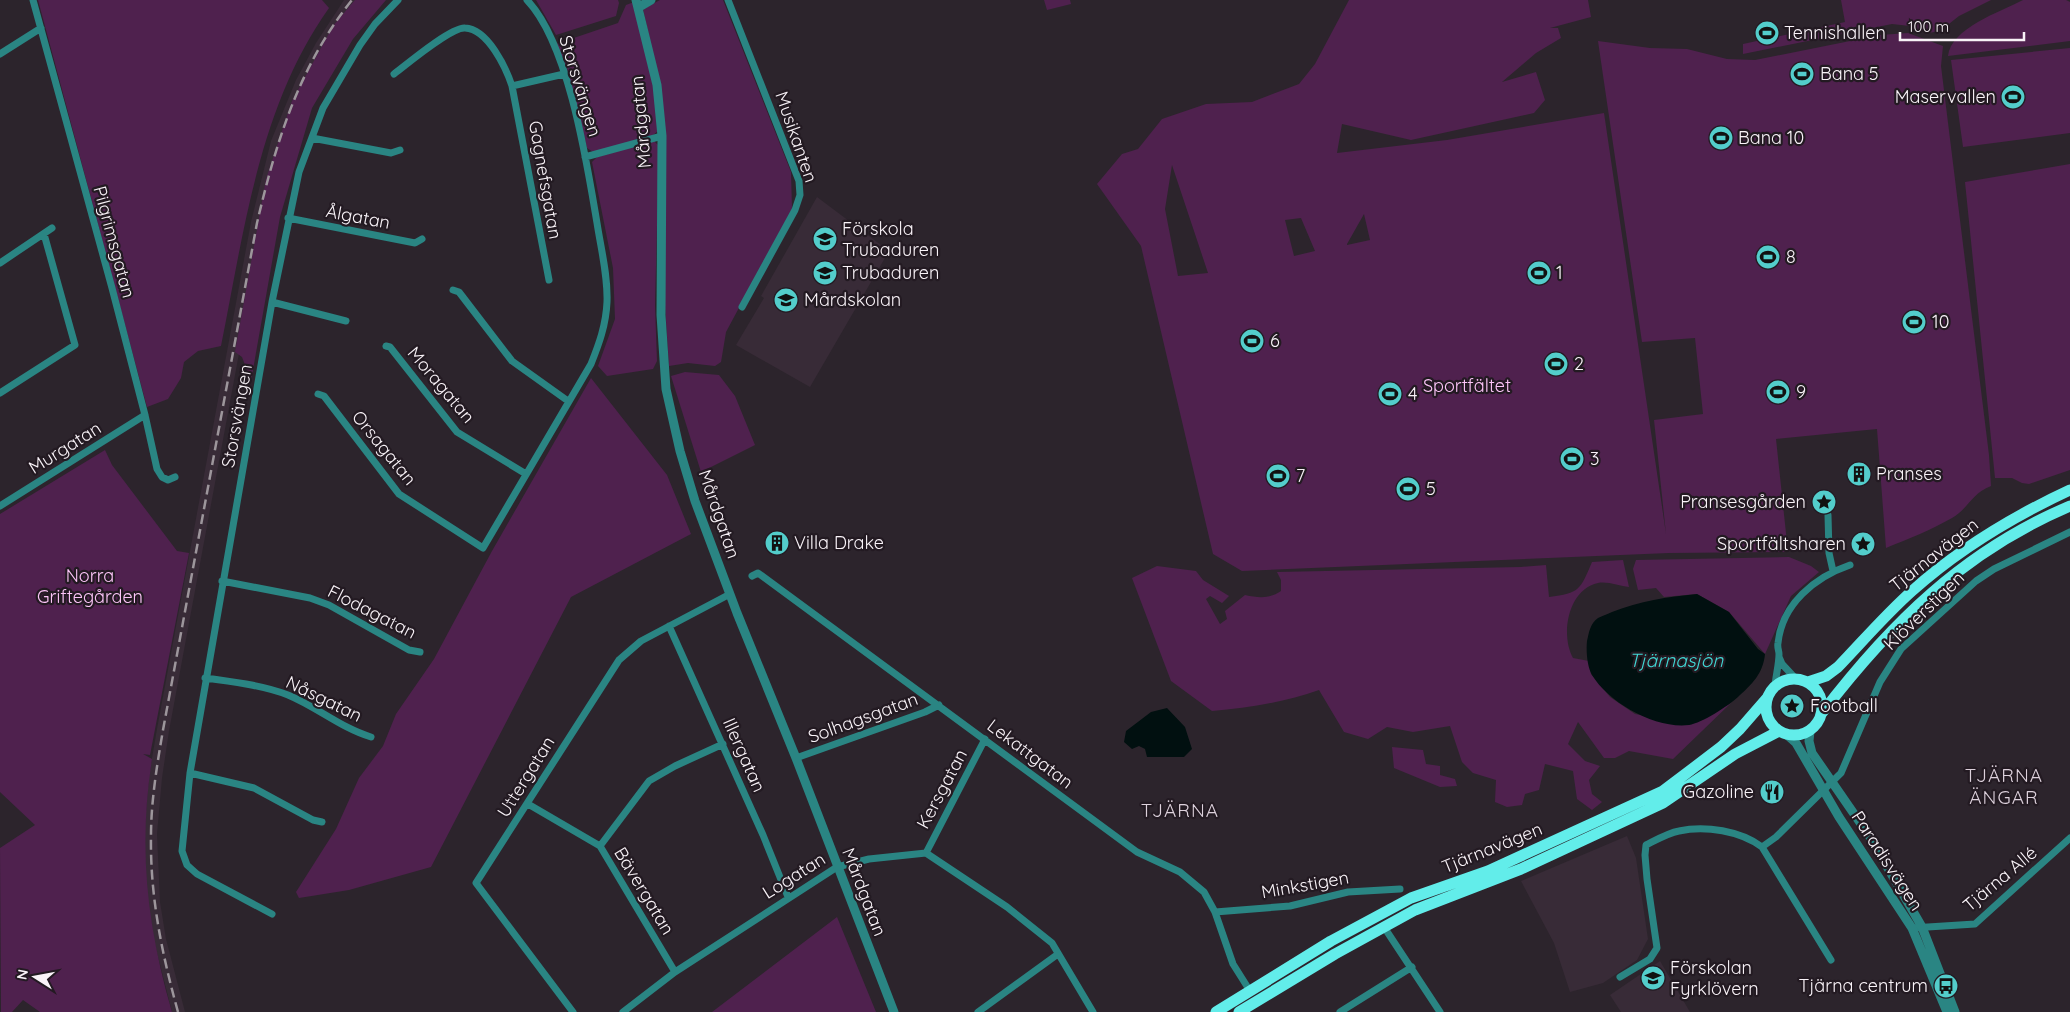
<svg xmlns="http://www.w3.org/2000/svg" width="2070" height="1012" font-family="Quicksand,sans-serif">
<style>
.built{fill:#382b37}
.green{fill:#4f214e;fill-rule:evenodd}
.water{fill:#011010}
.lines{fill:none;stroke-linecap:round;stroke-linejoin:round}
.minor{stroke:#2a8583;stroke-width:7}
.tertiary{stroke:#2a8583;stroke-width:9}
.trunk{stroke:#62edea;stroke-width:11}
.rail{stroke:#9d969c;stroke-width:2.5;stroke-dasharray:10 5;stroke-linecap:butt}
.labels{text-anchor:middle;stroke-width:4.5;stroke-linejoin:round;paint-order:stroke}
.poi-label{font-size:18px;fill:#f9f3f8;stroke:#231a22;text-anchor:start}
.street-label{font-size:18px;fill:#f9f3f8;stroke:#231a22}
.park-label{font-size:18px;fill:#fdc5f9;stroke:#231a22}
.water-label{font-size:19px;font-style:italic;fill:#41d9d6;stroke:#231a22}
.neighbourhood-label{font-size:19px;letter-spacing:1px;fill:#ddd1dc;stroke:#231a22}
</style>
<rect width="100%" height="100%" fill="#2c242c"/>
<path class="built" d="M344,0H360L354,8L263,224L169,731L162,778L157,834L160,902L166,939L185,1012H172L154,941L148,903L145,870L144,834L149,776L157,729L251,222L271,141L296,80L316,43Z
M817,197L889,251L810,387L736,345L764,298L761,296Z
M1627,836L1636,858L1648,939L1637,960L1603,983L1570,992L1554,943L1521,881Z
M1660,961L1690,1012H1621L1610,995Z"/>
<path class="green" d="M38,0H322L329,8C259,106 244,232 221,346L198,351L184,362L181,378L168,399L147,407Z
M355,0H386L353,39L312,108L280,217L251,381L242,357L235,352L266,179L292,101L333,26Z
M536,0H618L619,3L616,16L556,35Z
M660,0H723L791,172L792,209L726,332L721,362L715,366L688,363L669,366L665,306V137L660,86L643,9Z
M1044,0H1070L1071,4L1047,10Z
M1349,0H1588L1591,17L1550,28H1558L1561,38L1536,53L1502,82L1536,72L1545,100L1534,113L1411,140L1342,124L1337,153L1447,140L1604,113L1666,534L1654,420L1703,414L1695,338L1642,342L1598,41L1650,48L1687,49L1727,59L1755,60L1880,35L1908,33L1943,46L1941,66L1989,455L1991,486C1972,493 1968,509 1952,518C1931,530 1908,539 1886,548L1877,429L1776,439L1788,552L1669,553L1242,571L1213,554L1141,246L1097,184L1122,154L1138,149L1162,119L1206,104L1252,102L1299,84L1315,64ZM1172,165L1208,273L1178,276L1165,209ZM1364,214L1370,240L1347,245V244ZM1301,218L1315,251L1294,256L1285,220Z
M1841,0H1991L1959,16L1940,31L1928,33L1910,26L1892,24L1743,54V44L1845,22Z
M2023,0H2066L2070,2V41L1948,56C1951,28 2000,12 2023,0Z
M634,2L654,85L658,131L652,136L593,152L587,148L567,68L556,44L618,23L626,5Z
M2070,48V133L1963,147L1951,60Z
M654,141L659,146L655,305L657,361L653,369L607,376L598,366L615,319L613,268L592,162L597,157Z
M2070,164V470L2029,484L2022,483L2012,478H1995L1965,182Z
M685,372L719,375L735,396L755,445L701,472L671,376Z
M591,378L667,475L691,534L571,597L431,867L349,890L299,898L296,892L336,829L359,778L383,746L396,714L434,659L492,551Z
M105,450L112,465L177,551L189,553L150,755L143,754L152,759C138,849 147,925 172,1012H40L23,1000L12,1012H1L0,848L35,825L0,792V514Z
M1789,557L1811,566L1819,572L1791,596L1765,654L1729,612L1697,594L1664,597L1656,588L1638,590L1633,569L1636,560Z
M1623,560L1629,587C1620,586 1607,581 1598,583C1568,589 1560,635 1573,658L1589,661L1591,674L1610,697L1635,714L1689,725L1731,703L1673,759L1629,751L1615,758H1604L1578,722L1568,744L1585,761L1600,766L1589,780L1592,794L1602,802L1592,810L1577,799L1573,771L1545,764L1539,790L1525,794L1522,805L1507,807L1495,802L1496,780L1473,773L1462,762L1450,726L1413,732L1387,727L1368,739L1344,732L1319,690C1285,702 1248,708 1212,711L1171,681L1132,578L1157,566L1196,571L1203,580L1229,596L1222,603L1210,596L1206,599L1220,624L1227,619L1225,611L1245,595C1259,598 1269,599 1281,591V580L1277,572L1521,567L1546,565L1549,597C1580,593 1580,590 1592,562Z
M1392,747L1423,750L1426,764L1440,766V775L1455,779L1457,786L1440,787L1394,768Z
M837,917L876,1012H712Z"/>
<path class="water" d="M1697,594L1729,612L1758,649L1765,654C1763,674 1752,684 1738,697C1728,706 1702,723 1689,725C1655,729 1609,703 1592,675C1587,667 1586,650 1587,641C1589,632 1590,624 1598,618C1602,616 1608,614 1612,612C1640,601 1667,597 1697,594Z
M1167,708L1185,727L1192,749L1184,757H1147L1145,749L1139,746L1132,749L1124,742L1126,731L1151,712Z"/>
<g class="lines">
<path class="minor" d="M33,0L112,288L145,415L157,469L162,477L168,480L175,477
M728,0L799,181L800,195L795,210L742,307
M0,54L41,28
M394,74C407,64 451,27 465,28C488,29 506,68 512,86L549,280
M512,86L564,74
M312,138L391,153L400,150
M585,157L662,136
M288,218L415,243L422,239
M0,263L52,228
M453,290L459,292L512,361L568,401
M272,302L346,321
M386,346L390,347L457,432L526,474
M0,393L75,345L44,234
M318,394L324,396L399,494L483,548L591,364C599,344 606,325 607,302C608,276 601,249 597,223C587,164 569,44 527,0
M0,506L145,415
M1828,515L1829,553L1833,571
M752,576L758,573L1137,852L1180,872L1204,892L1215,912L1233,964L1250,991
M222,581L310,598L329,605L409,650L420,652
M669,626L763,835L788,897
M1779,657L1782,664L1795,678
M205,678C233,682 262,685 288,695C317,707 341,728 371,737
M1775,685C1776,675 1779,664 1779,654C1779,651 1777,647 1778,643C1782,604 1815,577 1850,565
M796,758L925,712L939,705
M190,773L254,788L313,820L322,822
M528,804L600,846L675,972
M600,846L649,781L675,766L723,744
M1762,847L1831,960
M926,853L985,739
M1215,912L1290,906L1348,892L1400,889
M272,914L197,874L187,865L182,851L190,773L272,302L299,172L323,108L360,45L375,24L398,0
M1384,927L1440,1012
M1912,928L1975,924L2070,838
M1620,977L1650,959L1657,948L1647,879L1645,855L1646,845C1656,840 1668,833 1679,831C1705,825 1741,831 1762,847L1776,837L1841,773L1880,682L1901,649L1976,581L1994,569L2070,532
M573,1012L476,883L619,660L641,641L730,594
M623,1012L675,972L837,867L869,859L926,853L1007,907L1052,943L1093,1012
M978,1012L1058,954
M1340,1012L1412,967"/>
<path class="tertiary" d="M636,0L657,85L662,136L661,315L666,389L680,451L695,501L737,613L796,758L894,1012
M639,7L651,0
M1810,731L1809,741L1812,753L1870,837L1922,927L1955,1012
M1787,735L1796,743L1839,817L1912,928L1947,1012"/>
<path class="trunk" d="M1766 707a28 28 0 1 1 56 0a28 28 0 1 1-56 0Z
M1808,682L1826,676L1838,667C1862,642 1886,614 1912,591C1959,549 2014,516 2070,490
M1822,713C1891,623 1964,551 2070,506
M1216,1012L1331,941L1411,898L1488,871L1663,791L1721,747L1740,729L1767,698
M1239,1012L1335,954L1415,910L1521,869L1663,803L1735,754L1779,731"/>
<path class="rail" d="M178,1012C162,954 150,897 151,836C151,801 157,765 163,730L257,223C276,142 299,66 352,0"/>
</g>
<defs>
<symbol id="stadium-disc" viewBox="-11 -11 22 22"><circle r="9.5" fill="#53cdcb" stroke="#231a22"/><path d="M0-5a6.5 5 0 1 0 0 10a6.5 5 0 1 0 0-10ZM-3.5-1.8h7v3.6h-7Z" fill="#111"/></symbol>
<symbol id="school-disc" viewBox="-11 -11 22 22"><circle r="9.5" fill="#53cdcb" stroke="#231a22"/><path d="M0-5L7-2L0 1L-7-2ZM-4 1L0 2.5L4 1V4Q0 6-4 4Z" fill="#111"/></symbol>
<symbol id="building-disc" viewBox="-11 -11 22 22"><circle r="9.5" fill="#53cdcb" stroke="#231a22"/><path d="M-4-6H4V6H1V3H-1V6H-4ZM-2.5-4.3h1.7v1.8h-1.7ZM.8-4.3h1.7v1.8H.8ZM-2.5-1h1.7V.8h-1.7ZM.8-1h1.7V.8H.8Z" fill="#111"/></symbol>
<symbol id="sight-disc" viewBox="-11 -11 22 22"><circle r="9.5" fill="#53cdcb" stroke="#231a22"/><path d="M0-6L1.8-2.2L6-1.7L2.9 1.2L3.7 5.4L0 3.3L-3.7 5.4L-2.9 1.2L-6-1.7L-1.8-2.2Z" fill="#111"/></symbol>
<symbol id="restaurant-disc" viewBox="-11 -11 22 22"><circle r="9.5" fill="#53cdcb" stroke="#231a22"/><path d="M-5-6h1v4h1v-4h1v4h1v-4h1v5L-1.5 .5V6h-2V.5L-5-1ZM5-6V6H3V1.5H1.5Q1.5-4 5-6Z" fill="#111"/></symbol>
<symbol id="bus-disc" viewBox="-11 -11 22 22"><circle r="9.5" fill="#53cdcb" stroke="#231a22"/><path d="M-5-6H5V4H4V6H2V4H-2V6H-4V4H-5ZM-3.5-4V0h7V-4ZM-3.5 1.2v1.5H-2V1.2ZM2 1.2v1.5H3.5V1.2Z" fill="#111"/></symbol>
</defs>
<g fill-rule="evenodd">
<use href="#stadium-disc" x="1753" y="19" width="28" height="28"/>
<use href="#stadium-disc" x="1788" y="60" width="28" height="28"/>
<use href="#stadium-disc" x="1999" y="83" width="28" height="28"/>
<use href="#stadium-disc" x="1707" y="124" width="28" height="28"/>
<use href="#school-disc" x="811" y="225" width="28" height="28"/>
<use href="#stadium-disc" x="1754" y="243" width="28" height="28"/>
<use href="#school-disc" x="811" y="259" width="28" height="28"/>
<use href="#stadium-disc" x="1525" y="259" width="28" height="28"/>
<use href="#school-disc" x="772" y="286" width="28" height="28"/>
<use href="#stadium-disc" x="1900" y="308" width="28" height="28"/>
<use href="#stadium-disc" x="1238" y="327" width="28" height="28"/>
<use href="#stadium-disc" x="1542" y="350" width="28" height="28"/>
<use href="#stadium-disc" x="1764" y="378" width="28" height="28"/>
<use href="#stadium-disc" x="1376" y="380" width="28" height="28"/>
<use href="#stadium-disc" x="1558" y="445" width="28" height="28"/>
<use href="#building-disc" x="1845" y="460" width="28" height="28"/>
<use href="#stadium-disc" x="1264" y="462" width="28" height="28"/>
<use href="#stadium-disc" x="1394" y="475" width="28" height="28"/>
<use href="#sight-disc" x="1810" y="488" width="28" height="28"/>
<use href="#building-disc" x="763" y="529" width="28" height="28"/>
<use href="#sight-disc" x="1849" y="530" width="28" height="28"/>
<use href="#sight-disc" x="1778" y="692" width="28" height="28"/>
<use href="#restaurant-disc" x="1758" y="778" width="28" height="28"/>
<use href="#school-disc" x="1639" y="964" width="28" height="28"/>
<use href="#bus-disc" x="1932" y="972" width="28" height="28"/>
</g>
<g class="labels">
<g class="poi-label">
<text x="1784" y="39">Tennishallen</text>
<text x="1820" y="80">Bana 5</text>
<text x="1996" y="103" text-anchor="end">Maservallen</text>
<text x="1738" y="144">Bana 10</text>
<text x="842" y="235">Förskola<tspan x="842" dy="21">Trubaduren</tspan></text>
<text x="1786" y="263">8</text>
<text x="842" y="279">Trubaduren</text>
<text x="1556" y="279">1</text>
<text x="804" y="306">Mårdskolan</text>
<text x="1932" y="328">10</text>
<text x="1270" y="347">6</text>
<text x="1574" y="370">2</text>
<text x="1796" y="398">9</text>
<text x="1408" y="400">4</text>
<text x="1590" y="465">3</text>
<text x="1876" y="480">Pranses</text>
<text x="1296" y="482">7</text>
<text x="1426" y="495">5</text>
<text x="1806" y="508" text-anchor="end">Pransesgården</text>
<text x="794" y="549">Villa Drake</text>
<text x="1846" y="550" text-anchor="end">Sportfältsharen</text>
<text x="1810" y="712">Football</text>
<text x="1754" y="798" text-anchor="end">Gazoline</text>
<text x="1670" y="974">Förskolan<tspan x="1670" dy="21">Fyrklövern</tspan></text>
<text x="1928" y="992" text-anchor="end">Tjärna centrum</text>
</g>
<g class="street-label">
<text transform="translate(580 86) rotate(73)" y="6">Storsvängen</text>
<text transform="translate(641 122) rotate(-95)" y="6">Mårdgatan</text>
<text transform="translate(796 137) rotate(71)" y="6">Musikanten</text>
<text transform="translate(545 180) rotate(80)" y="6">Gagnefsgatan</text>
<text transform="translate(358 217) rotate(11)" y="6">Ålgatan</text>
<text transform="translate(114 242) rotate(75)" y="6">Pilgrimsgatan</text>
<text transform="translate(441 385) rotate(50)" y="6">Moragatan</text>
<text transform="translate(237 416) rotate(-80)" y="6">Storsvängen</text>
<text transform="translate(65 448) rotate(-32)" y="6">Murgatan</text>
<text transform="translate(384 448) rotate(51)" y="6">Orsagatan</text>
<text transform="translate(719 514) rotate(71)" y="6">Mårdgatan</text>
<text transform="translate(1934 555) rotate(-38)" y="6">Tjärnavägen</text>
<text transform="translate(1924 611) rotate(-44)" y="6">Klöverstigen</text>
<text transform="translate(372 612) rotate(27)" y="6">Flodagatan</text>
<text transform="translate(324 699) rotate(26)" y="6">Nåsgatan</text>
<text transform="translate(863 718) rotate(-20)" y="6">Solhagsgatan</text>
<text transform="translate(1030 754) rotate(37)" y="6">Lekattgatan</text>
<text transform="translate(744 755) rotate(66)" y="6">Illergatan</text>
<text transform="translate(526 777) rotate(-58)" y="6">Uttergatan</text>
<text transform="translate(942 789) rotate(-62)" y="6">Kersgatan</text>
<text transform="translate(1492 848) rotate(-22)" y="6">Tjärnavägen</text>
<text transform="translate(1887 861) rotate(57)" y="6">Paradisvägen</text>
<text transform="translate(794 876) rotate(-32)" y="6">Logatan</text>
<text transform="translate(2000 879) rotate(-40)" y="6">Tjärna Allé</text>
<text transform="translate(1305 885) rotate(-10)" y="6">Minkstigen</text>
<text transform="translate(644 891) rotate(59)" y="6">Bävergatan</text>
<text transform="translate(864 892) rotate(69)" y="6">Mårdgatan</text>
</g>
<g class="park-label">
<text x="1467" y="392">Sportfältet</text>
<text x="90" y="582">Norra<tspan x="90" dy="21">Griftegården</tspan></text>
</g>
<g class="water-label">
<text x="1676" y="667">Tjärnasjön</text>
</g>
<g class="neighbourhood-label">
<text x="2004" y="782">TJÄRNA<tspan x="2004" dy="22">ÄNGAR</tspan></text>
<text x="1180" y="817">TJÄRNA</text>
</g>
</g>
<g transform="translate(35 977) rotate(281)" stroke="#231a22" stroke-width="4" paint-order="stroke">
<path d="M0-4L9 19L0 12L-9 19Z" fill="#f9f3f8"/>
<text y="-8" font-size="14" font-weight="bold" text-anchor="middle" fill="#f9f3f8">N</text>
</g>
<path d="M1900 32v8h124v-8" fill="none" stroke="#f9f3f8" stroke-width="2.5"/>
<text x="1908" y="32" font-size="15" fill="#f9f3f8" stroke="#231a22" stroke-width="4" paint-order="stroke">100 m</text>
</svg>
